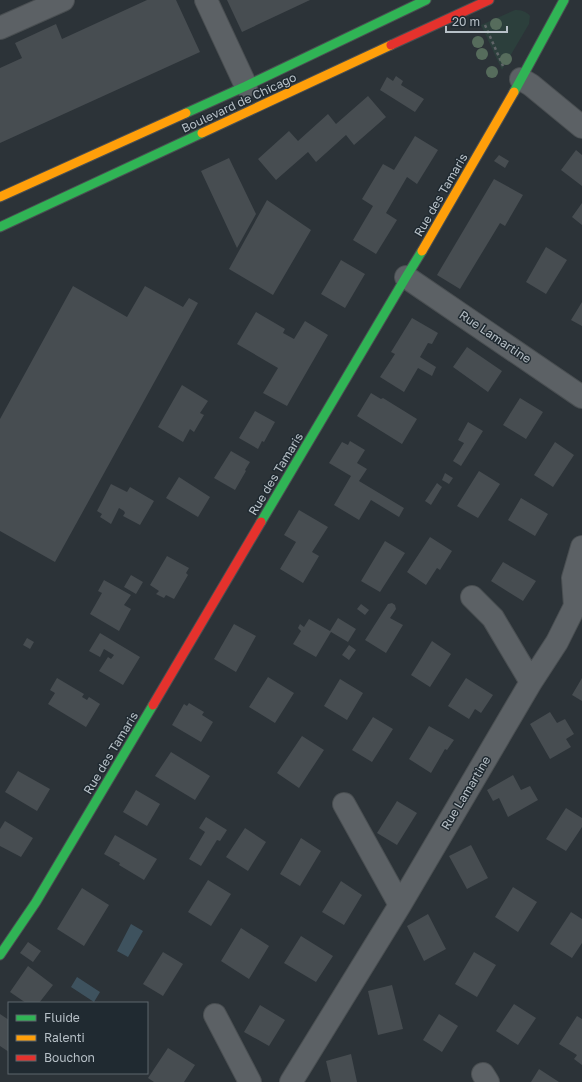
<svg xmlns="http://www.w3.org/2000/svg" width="582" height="1082" font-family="'Golos Text',sans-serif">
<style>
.green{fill:#2c3f3c}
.water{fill:#3e525e}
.building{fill:#474d51}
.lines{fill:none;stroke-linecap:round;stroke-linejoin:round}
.street-casing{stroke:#4a4f52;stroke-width:24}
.fast-casing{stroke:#4a4f52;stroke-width:11}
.slow-casing{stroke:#4a4f52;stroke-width:11}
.jam-casing{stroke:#4a4f52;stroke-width:11}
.path{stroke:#606568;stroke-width:2.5;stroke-dasharray:3 3;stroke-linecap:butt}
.street{stroke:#5c6165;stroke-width:22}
.fast{stroke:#30b455;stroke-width:9}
.slow{stroke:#ff9f0a;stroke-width:9}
.jam{stroke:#e5322d;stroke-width:9}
.tree{fill:#566c5c}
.labels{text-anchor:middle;stroke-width:3;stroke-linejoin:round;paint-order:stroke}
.street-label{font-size:12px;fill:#b7c0c7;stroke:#202a31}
</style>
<rect width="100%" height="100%" fill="#2c3338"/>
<path class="green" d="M515,10C521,10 526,11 530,16L529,24L502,70L481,25Z"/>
<path class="water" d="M131,924L143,931L128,957L117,951Z
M77,977L100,992L94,1002L71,987Z"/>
<path class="building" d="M147,0H176L200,52L0,143V68L22,58L15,43L56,24L62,39Z
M227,0H310L242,32Z
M396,76L403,81L401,85L424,99L415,112L380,90L387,77L393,81Z
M368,96L386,117L354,145L346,135L316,162L308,152L276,180L258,159L289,131L298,141L328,114L336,124Z
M415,136L438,150L417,184L407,177L386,213L397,220L376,254L353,240L373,206L362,199L383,164L394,170Z
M576,150L582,155V186L561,170Z
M499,155L509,161L505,168L494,161Z
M229,158L256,214L237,248L201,171Z
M494,179L523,195L505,226L500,223L460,289L437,275Z
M267,200L311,230L273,295L229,269Z
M582,203V225L572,217Z
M546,247L567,260L546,294L526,282Z
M341,260L365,274L345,308L321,294Z
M73,286L127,317L145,286L183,307L189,298L198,303L55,562L0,531V419Z
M582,302V326L571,320Z
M256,312L285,329L283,333L294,339L305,321L328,335L287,406L263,393L278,368L237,344Z
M412,318L438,333L432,344L428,343L420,357L436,367L432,376L418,368L404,392L380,377L395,354L391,352Z
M467,347L502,371L488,392L453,367Z
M182,385L208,401L200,413L204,415L194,432L190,429L183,442L158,427Z
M371,393L381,399L383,398L417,419L402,444L357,416Z
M520,398L543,412L526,439L503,425Z
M255,411L275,422L264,442L262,441L258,449L239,438Z
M468,422L483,431L461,466L453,461L464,443L458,440Z
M350,441L365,450L357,463L367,469L359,481L404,508L399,517L371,500L359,520L334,505L351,476L329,463L342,442L348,445Z
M555,442L574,455L553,487L534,475Z
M231,451L250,462L245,470L246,471L235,490L214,478Z
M479,471L500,484L478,518L457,506Z
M445,473L453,478L449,484L442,480Z
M179,477L210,497L198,517L166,498Z
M437,483L442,487L431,505L425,501Z
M111,484L127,492L130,487L154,501L140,525L123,516L125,513L124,511L119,508L111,524L100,517L102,514L97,511Z
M521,498L548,514L535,536L508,520Z
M299,510L328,527L312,552L319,556L303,583L280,569L296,542L284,535Z
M430,537L452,551L440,570L437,568L426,585L407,572Z
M385,541L405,553L380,592L361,581Z
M167,556L189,568L186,573L188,575L174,599L166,595L164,598L156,594L159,591L150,585Z
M503,562L536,581L523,601L491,581Z
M131,575L143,582L136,594L124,587Z
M104,580L131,595L124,605L131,609L119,631L90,614L102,593L98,591Z
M392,603L395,605L396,609L390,618L403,625L386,653L365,640L388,604Z
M361,604L369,610L365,615L357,609Z
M338,618L356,629L348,642L331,632L316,657L293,644L301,631L298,628L300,624L304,627L309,619L330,631Z
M234,624L256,636L236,672L214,659Z
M100,633L140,657L123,685L99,671L108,657L111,659L114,655L104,649L100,657L89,651Z
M27,638L34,642L30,649L23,645Z
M432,641L451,654L430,687L411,675Z
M349,645L356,650L349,660L342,655Z
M268,677L294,693L275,723L249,707Z
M57,678L84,694L82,697L87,700L89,697L100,704L86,727L48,704L55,693L50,690Z
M466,678L493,695L481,713L475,709L469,719L448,706Z
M582,678V701L572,695Z
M340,679L363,693L347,720L324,706Z
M189,703L204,712L202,715L213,722L201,742L172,725L184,704L187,706Z
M550,712L557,723L565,719L574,734L566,739L571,747L550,759L530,724Z
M373,717L393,729L372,762L352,750Z
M429,726L454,740L447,750L445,749L431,773L409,759Z
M302,736L324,750L299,788L277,773Z
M171,752L210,776L195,800L155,776Z
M18,771L50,789L37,811L5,792Z
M513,775L521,790L530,786L538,800L508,817L499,798L493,801L487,790Z
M136,790L160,804L147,826L123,812Z
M397,801L417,813L397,845L377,833Z
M566,808L582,818V827L566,851L546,839Z
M206,817L227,830L220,841L217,840L201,866L189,859L205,832L199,828Z
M5,821L33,838L21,857L0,846V829Z
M245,828L266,842L248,871L226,857Z
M115,835L157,859L144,880L119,865L120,863L104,854Z
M301,838L321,851L300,886L280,874Z
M471,845L488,878L467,889L449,856Z
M208,880L231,894L211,926L188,912Z
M341,881L362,895L344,925L322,912Z
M513,887L537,902L518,932L495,917Z
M82,888L109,905L84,946L57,929Z
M571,912L582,919V943L572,958L550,944Z
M428,914L446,949L424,961L407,926Z
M241,928L269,946L249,979L221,961Z
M301,936L333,956L316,982L284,963Z
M28,942L41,951L33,962L20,953Z
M163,952L183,964L163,996L143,984Z
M474,952L496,965L477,997L455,984Z
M28,966L53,985L39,1003H26L10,992Z
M392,985L403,1029L378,1035L368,991Z
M514,1004L536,1018L518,1045L496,1031Z
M260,1005L285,1020L269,1046L244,1032Z
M0,1014L9,1020V1052L0,1046Z
M439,1014L458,1026L442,1052L423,1040Z
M577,1016L582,1019V1065L574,1059L577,1055L559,1044Z
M168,1048L195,1065L184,1082H154L148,1078Z
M351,1054L357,1082H331L326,1061Z
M539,1069L559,1082H531Z"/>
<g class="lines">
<defs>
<path id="street" d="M206,0L246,86
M0,28L63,0
M521,79L531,85L582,127
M406,277L582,397
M472,597L493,618L531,682
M344,804L400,905
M215,1015L250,1082
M483,1074L488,1082
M291,1082L400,905L531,682L557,642L575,606L573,578L582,547"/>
<path id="fast" d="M514,92L564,0
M186,113L246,86L426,0
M0,227L202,133
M261,522L406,277L422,251
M0,955L36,902L153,705"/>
<path id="slow" d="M202,133L391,45
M0,197L186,113
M422,251L514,92"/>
<path id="jam" d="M391,45L489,0
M153,705L261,522"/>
</defs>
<use href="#street" class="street-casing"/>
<use href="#fast" class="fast-casing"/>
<use href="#slow" class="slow-casing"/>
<use href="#jam" class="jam-casing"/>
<path class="path" d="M485,25L503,66"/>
<use href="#street" class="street"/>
<use href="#fast" class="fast"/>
<use href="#slow" class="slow"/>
<use href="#jam" class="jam"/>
</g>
<g class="tree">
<circle cx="496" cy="24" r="6"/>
<circle cx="478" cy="42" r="6"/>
<circle cx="482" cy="54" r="6"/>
<circle cx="506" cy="59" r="6"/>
<circle cx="492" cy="72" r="6"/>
</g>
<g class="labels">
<g class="street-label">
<text transform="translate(239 103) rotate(-25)" y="4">Boulevard de Chicago</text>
<text transform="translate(441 195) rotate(-60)" y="4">Rue des Tamaris</text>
<text transform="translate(495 337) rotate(34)" y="4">Rue Lamartine</text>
<text transform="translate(276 474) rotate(-59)" y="4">Rue des Tamaris</text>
<text transform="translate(111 753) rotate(-59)" y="4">Rue des Tamaris</text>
<text transform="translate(466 793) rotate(-59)" y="4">Rue Lamartine</text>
</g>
</g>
<rect x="8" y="1002" width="140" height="72" fill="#202a31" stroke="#5c666d"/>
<rect x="16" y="1015" width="20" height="6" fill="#30b455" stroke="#5c666d"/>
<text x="44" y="1022" font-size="12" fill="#b7c0c7">Fluide</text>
<rect x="16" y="1035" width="20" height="6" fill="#ff9f0a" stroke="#5c666d"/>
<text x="44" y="1042" font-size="12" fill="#b7c0c7">Ralenti</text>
<rect x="16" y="1055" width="20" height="6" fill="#e5322d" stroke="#5c666d"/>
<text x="44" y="1062" font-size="12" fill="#b7c0c7">Bouchon</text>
<path d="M446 26v6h61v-6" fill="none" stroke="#b7c0c7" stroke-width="2"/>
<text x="452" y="26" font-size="12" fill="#b7c0c7" stroke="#202a31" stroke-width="3" paint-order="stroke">20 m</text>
</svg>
